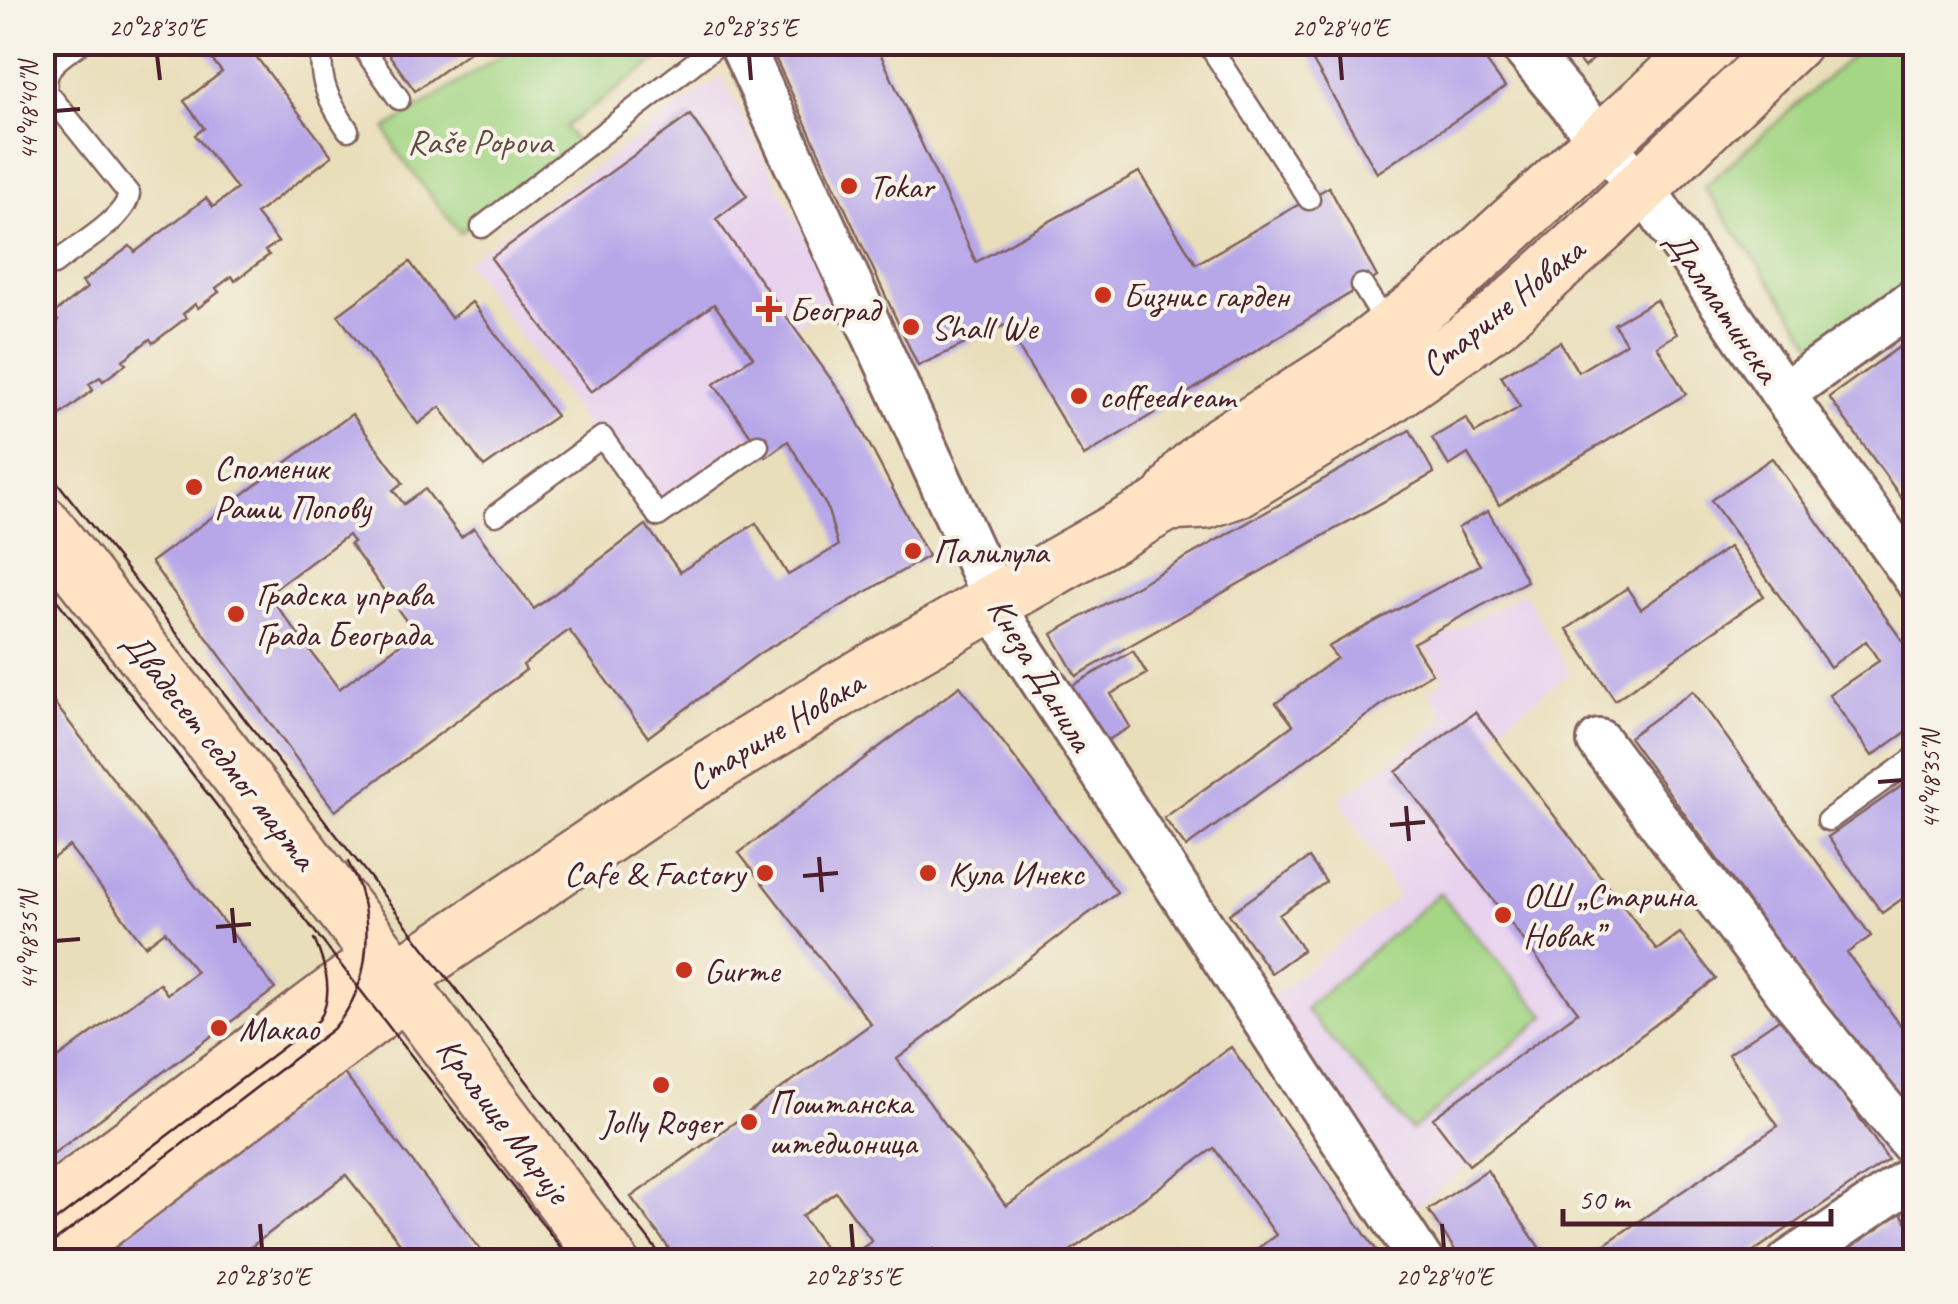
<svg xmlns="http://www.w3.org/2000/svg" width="1958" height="1304" font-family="Caveat,sans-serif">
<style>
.built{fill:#e8d2ee}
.green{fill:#a4d685;stroke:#777a58;stroke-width:2.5}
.building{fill:#b7a7e9;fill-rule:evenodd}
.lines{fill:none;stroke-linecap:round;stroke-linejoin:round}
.lane-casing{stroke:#82625d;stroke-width:25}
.street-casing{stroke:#82625d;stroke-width:48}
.secondary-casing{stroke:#82625d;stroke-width:60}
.lane{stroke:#fff;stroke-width:20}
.street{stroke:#fff;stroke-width:42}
.secondary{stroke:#fee4c5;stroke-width:55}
.tram{stroke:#4a1f2b;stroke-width:2.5}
.ticks{fill:none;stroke:#4a1f2b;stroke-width:4}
.poi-dot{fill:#c8321e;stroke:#f7f3e8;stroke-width:4}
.labels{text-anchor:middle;stroke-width:8;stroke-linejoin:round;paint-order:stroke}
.park-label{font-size:35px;fill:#604d42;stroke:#f7f3e8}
.poi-label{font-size:35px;fill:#4a1f2b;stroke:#f7f3e8;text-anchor:start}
.street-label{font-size:35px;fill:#4a1f2b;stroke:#f7f3e8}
.neatline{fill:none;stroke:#4a1f2b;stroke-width:4}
.ticks-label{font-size:25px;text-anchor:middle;fill:#4a1f2b}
</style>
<rect width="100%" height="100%" fill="#f7f3e8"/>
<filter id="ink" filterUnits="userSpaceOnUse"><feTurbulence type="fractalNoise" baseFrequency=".01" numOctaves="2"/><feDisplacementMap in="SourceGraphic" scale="20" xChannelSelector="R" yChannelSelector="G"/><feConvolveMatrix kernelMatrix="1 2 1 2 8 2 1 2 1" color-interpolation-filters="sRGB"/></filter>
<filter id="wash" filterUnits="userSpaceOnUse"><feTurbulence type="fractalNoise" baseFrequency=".0048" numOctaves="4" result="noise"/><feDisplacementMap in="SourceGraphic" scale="40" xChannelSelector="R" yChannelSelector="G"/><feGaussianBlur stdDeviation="2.25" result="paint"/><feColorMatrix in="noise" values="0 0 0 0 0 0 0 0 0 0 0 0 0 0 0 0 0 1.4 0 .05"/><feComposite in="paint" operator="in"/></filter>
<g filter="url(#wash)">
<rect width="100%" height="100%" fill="#e9deba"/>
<path class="built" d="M722,76L836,297L715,384L750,434L648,509L465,262Z
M1524,592L1570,673L1492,733L1657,950L1716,979L1412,1210L1269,999L1398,897L1340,799L1446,719L1430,691L1445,678L1425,647Z"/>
<path class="green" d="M681,42L565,127L577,144L460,233L397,152L386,129L521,43Z
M1866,43H1915V307L1832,370L1704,187Z
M1439,893L1546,1016L1412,1131L1305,1009Z"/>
<g id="blocks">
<path class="building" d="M189,42H261L251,50L332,156L256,214L278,242L265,251L269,255L235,281L232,276L216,288L219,292L198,308L195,304L183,314L186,318L153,343L150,339L123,360L126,364L103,381L100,377L89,384L93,390L46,426L42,421V324L46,329L58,321L53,314L87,288L82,282L130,246L135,252L206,198L213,207L237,189L195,135L204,128L184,101L222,72L202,47L197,52Z
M380,42H483L415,91Z
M768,42H875L976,262L1139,172L1196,264L1329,187L1377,277L1084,456L1005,325L918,366Z
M1302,42H1472L1505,87L1377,173Z
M1563,42H1614L1584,67Z
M690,115L747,196L716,219L846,400L928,556L760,653L648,737L569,630L523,665L526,670L335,811L151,562L352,414L403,483L393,490L404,504L425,489L461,537L474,528L534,609L646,525L680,572L756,523L788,575L838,546L827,507L788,441L766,457L714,384L753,357L714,304L591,392L491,258ZM348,535L353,542L350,544L415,633L339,689L268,594Z
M410,262L451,318L472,302L556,416L484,467L440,407L418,424L338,315Z
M1656,300L1677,334L1657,346L1686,394L1499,505L1468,454L1449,466L1432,438L1466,418L1475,433L1520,407L1501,376L1560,342L1578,372L1626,343L1614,324Z
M1916,335V518L1829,397Z
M1410,430L1434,473L1076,676L1052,634Z
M1772,458L1916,660V725L1872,756L1829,695L1879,661L1866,641L1830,667L1711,500Z
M1488,511L1527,581L1413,643L1432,673L1391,698L1186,847L1164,818L1293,725L1276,703L1337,658L1328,647L1480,565L1458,528Z
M1729,547L1764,596L1615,700L1567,629L1627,588L1641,609Z
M1133,651L1147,674L1111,694L1130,727L1101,744L1068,688Z
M960,686L1117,892L897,1059L1006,1206L1231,1047L1385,1262H1239L1276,1235L1214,1148L1055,1262H943L934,1249L918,1262H843L872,1241L836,1192L802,1216L835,1262H679L631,1197L871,1024L739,853Z
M42,687L275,989L42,1162V1070L159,983L167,994L196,972L165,931L145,946L69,846L44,865L42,863Z
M1693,691L1871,936L1847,953L1916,1046V1134L1629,737Z
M1475,712L1657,950L1680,933L1716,979L1469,1165L1433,1118L1578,1012L1396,772Z
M1916,776V889L1882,913L1828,837Z
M1309,858L1326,882L1279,915L1303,950L1271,973L1229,914Z
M1788,1013L1888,1160L1738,1262H1579L1778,1126L1728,1054Z
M342,1071L490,1262H415L346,1175L231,1262H90Z
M1487,1170L1549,1262H1463L1428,1210Z
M1901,1213L1916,1236V1258L1910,1262H1825Z"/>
</g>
</g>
<g filter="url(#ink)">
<use href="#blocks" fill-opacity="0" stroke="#82625d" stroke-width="2.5"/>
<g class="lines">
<defs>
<path id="lane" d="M323,42C317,79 328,100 348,130
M359,42L399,99
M1207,42L1309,199
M482,227L721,42
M54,264C75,247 125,220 129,194L47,92C42,65 62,57 82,42
M1362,285L1389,328
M496,515L602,437L658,516L758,445
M1828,820L1916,757"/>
<path id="street" d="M740,42L1008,629L1422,1262
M1519,42L1655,205L1783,394L1916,579
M1783,394L1916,299
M1599,741L1785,990L1916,1148
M1789,1262L1916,1175"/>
<path id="secondary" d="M1167,503L1205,501L1236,490L1386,398L1494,322L1603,224L1793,42
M42,523L366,937L610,1262
M42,1212L354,979L375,976L396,979
M48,1262L379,1011L396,979L679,787L834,693L1167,503L1187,474L1217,447L1342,367L1435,295L1711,42"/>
</defs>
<use href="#lane" class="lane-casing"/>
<use href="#street" class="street-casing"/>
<use href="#secondary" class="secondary-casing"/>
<use href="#lane" class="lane"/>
<use href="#street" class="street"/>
<use href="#secondary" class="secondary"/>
<path class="tram" d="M42,463L368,875L666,1262
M42,581L572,1262
M42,1231L319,1020C335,994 325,964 314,939
M42,1251L333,1029C373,985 376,913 348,862"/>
</g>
</g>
<path class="ticks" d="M157,55L160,80M749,55L751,80M1340,55L1342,80M55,111L80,109M1878,782L1903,780M1406,806L1409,841M1390,825L1425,822M819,857L822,892M803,876L838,873M232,908L235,943M216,927L251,924M55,941L80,939M260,1224L262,1249M851,1224L853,1249M1442,1224L1444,1249"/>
<g class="poi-dot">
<circle cx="849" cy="186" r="10"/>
<circle cx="1103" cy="295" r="10"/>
<path d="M764 294h10v10h10v10h-10v10h-10v-10h-10v-10h10z"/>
<circle cx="911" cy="327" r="10"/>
<circle cx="1079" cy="396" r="10"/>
<circle cx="194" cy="487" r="10"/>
<circle cx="913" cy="551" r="10"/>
<circle cx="236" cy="614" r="10"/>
<circle cx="765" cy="873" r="10"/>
<circle cx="928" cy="873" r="10"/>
<circle cx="1503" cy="915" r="10"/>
<circle cx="684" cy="970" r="10"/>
<circle cx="219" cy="1028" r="10"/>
<circle cx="661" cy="1085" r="10"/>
<circle cx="749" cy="1122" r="10"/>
</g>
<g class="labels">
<g class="park-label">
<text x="480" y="153">Raše Popova</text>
</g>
<g class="poi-label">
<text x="869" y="198">Tokar</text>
<text x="1123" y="307">Бизнис гарден</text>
<text x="789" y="321">Београд</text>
<text x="931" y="339">Shall We</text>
<text x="1099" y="408">coffeedream</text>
<text x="214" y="479">Споменик<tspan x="214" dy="40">Раши Попову</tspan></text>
<text x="933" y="563">Палилула</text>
<text x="256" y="606">Градска управа<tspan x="256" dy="40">Града Београда</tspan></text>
<text x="745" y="885" text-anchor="end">Cafe &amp; Factory</text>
<text x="948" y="885">Кула Инекс</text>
<text x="1523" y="907">ОШ „Старина<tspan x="1523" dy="40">Новак”</tspan></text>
<text x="704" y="982">Gurme</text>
<text x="239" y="1040">Макао</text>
<text x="769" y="1114">Поштанска<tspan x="769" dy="40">штедионица</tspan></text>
<text x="661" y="1134" text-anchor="middle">Jolly Roger</text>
</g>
<g class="street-label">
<text transform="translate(1723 306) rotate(56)" y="12">Далматинска</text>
<text transform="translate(1502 307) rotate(-39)" y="12">Старине Новака</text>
<text transform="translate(1041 674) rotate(59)" y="12">Кнеза Данила</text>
<text transform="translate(775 730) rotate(-31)" y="12">Старине Новака</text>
<text transform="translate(220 750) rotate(52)" y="12">Двадесет седмог марта</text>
<text transform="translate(504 1120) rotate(53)" y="12">Краљице Марије</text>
</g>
</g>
<rect width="1958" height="1304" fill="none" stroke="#f7f3e8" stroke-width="110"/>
<path d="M1563 1209v15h268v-15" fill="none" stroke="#4a1f2b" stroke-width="5"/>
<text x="1578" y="1209" font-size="30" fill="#4a1f2b" stroke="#f7f3e8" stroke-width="8" paint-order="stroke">50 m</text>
<rect x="55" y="55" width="1848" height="1194" class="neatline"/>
<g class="ticks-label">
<text x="157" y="36">20°28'30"E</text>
<text x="749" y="36">20°28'35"E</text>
<text x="1340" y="36">20°28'40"E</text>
<text transform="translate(28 111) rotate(-90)" y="9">44°48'40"N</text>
<text transform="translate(1930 780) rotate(-90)" y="9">44°48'35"N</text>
<text transform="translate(28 941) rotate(-90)" y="9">44°48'35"N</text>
<text x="262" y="1285">20°28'30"E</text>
<text x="853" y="1285">20°28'35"E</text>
<text x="1444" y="1285">20°28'40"E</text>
</g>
</svg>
